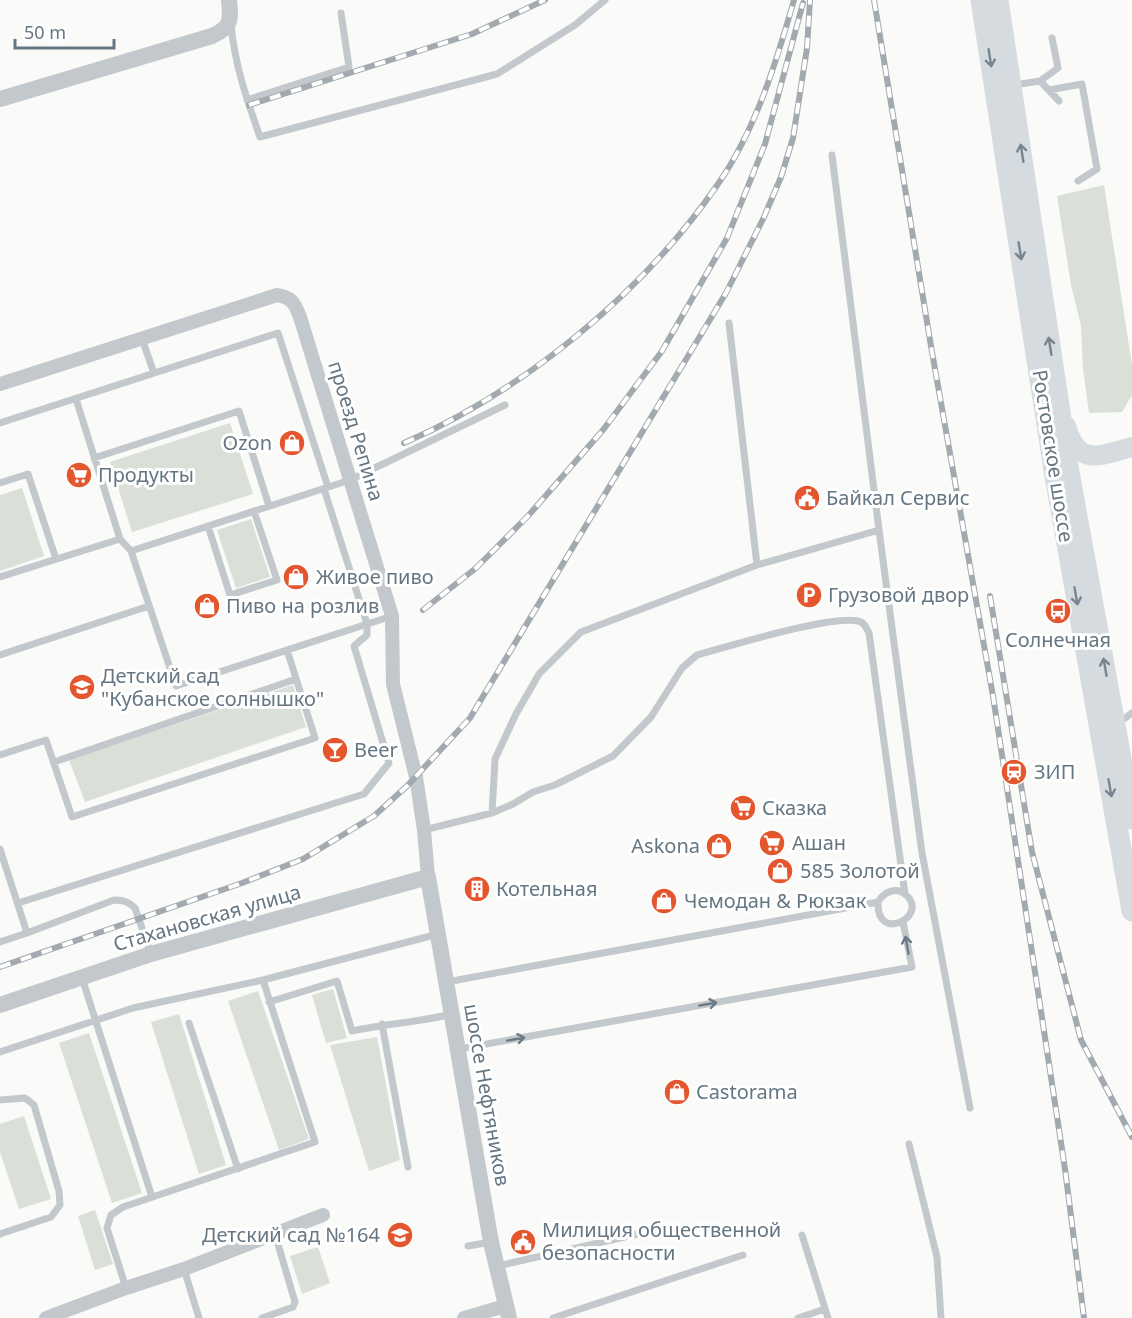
<svg xmlns="http://www.w3.org/2000/svg" width="1132" height="1318" font-family="'Noto Sans',sans-serif">
<style>
.green{fill:#dadfd7}
.lines{fill:none;stroke-linecap:round;stroke-linejoin:round}
.service{stroke:#c3c8cc;stroke-width:7}
.minor{stroke:#c3c8cc;stroke-width:14}
.tertiary{stroke:#c3c8cc;stroke-width:16}
.secondary{stroke:#d6dbdf;stroke-width:20}
.primary{stroke:#d6dbdf;stroke-width:21}
.rail-casing{stroke:#a2aab0;stroke-width:6}
.rail{stroke:#fff;stroke-width:4;stroke-dasharray:11;stroke-linecap:butt}
.oneway{stroke:#768591}
.oneway2{stroke:#6a7a87}
.labels{text-anchor:middle;stroke-width:6;stroke-linejoin:round;paint-order:stroke}
.street-label{font-size:20px;fill:#657683;stroke:#fff}
.poi-label{font-size:20px;fill:#657683;stroke:#fff;text-anchor:start}
</style>
<rect width="100%" height="100%" fill="#fafaf8"/>
<path class="green" d="M1104,185L1132,365V395L1122,412L1089,413L1083,369L1081,326L1071,285L1057,196Z
M230,423L253,494L132,532L110,462Z
M22,488L44,556L0,571V495Z
M251,519L270,577L236,588L217,530Z
M293,685L306,727L85,802L69,760Z
M333,989L347,1038L326,1043L312,995Z
M258,991L309,1139L279,1150L228,1001Z
M179,1014L226,1165L199,1174L151,1022Z
M89,1033L142,1193L112,1203L59,1043Z
M377,1037L400,1160L369,1171L330,1045Z
M24,1116L51,1199L19,1209L0,1152V1124Z
M95,1210L113,1264L95,1270L78,1216Z
M318,1247L330,1283L302,1294L290,1256Z"/>
<g class="lines">
<path class="service" d="M231,23C234,63 247,100 260,137L497,74L575,25L605,0
M1040,81L1058,68L1052,38
M1014,85L1040,81L1059,101
M1049,90L1082,84L1097,169L1078,181
M247,100L349,67L341,13
M832,155L879,530
M729,323L757,565
M142,339L154,373
M76,399L120,539L131,551L176,686L392,616
M0,423L278,333L328,487
M94,458L239,411L269,506
M0,483L28,474L56,559
M208,526L230,595L277,580L254,511
M131,551L350,480L505,405
M0,577L120,539
M0,655L149,606
M1117,724L1132,713
M0,755L46,740L72,817L315,738L287,650
M54,762L296,679
M492,813L495,759L516,714L539,674L581,632L757,565L879,530L922,853L970,1108
M424,830L492,813L513,804L533,792L555,785L613,756L651,717L682,668L697,655C726,647 839,612 861,622C865,624 867,629 869,633L905,894
M0,849L27,933L0,942
M18,903L364,794L389,763L354,646L367,635V624L324,489
M27,933L114,900C124,900 129,902 135,908L151,954
M82,978L152,1197
M447,982L878,902C884,892 896,886 906,895C930,916 876,944 878,902
M269,1002L337,981L352,1031C385,1024 420,1022 452,1014
M189,1023L238,1169
M382,1024L408,1167
M459,1049L912,967L903,922
M0,1052L133,1008L263,980L438,934
M0,1100L25,1098L34,1105L59,1191L60,1205L51,1217L0,1234
M909,1144L937,1257L941,1318
M802,1235L828,1318
M468,1246L491,1242
M498,1266L655,1230
M184,1269L199,1318
M126,1288L107,1228L111,1215L123,1207L315,1142L263,980
M262,1318L293,1307L295,1302L275,1234
M553,1318L743,1255
M798,1318L825,1309"/>
<path class="minor" d="M0,384L277,295C292,297 295,304 300,317L392,616L393,684L416,777L424,830L428,877
M46,1318L126,1288L184,1269L323,1215
M464,1318L505,1306"/>
<path class="tertiary" d="M0,99L212,36C232,27 231,20 229,0
M0,1005L151,954L428,877L491,1242L509,1318"/>
<path class="secondary" d="M1066,426C1078,467 1099,456 1132,447"/>
<path class="primary" d="M981,0L1055,476L1132,911
M998,0L1069,472L1132,819"/>
<defs>
<path id="rail" d="M874,0L932,352L993,696L1065,1169L1084,1318
M249,105L472,34L545,0
M404,443C525,390 643,293 718,184C756,129 776,63 794,0
M990,596L1032,852L1081,1040L1132,1137
M423,610L476,568L528,516L603,430L662,351L727,238L765,144L803,3
M0,967L242,883L303,859L374,816L407,786L470,718L726,293L764,217L781,177L793,138L807,48L810,0"/>
</defs>
<use href="#rail" class="rail-casing"/>
<use href="#rail" class="rail"/>
</g>
<defs><path id="oneway-shaft" d="M-6 0H5M1.5-3L5.5 0L1.5 3" fill="none" stroke-width="1.6" stroke-linecap="round" stroke-linejoin="round" transform="scale(1.5)"/></defs>
<g class="oneway">
<use href="#oneway-shaft" transform="translate(990 58) rotate(81)"/>
<use href="#oneway-shaft" transform="translate(1022 153) rotate(-99)"/>
<use href="#oneway-shaft" transform="translate(1020 251) rotate(81)"/>
<use href="#oneway-shaft" transform="translate(1050 346) rotate(-99)"/>
<use href="#oneway-shaft" transform="translate(1076 596) rotate(80)"/>
<use href="#oneway-shaft" transform="translate(1105 667) rotate(-100)"/>
<use href="#oneway-shaft" transform="translate(1110 788) rotate(80)"/>
</g>
<g class="oneway2">
<use href="#oneway-shaft" transform="translate(907 945) rotate(-100)"/>
<use href="#oneway-shaft" transform="translate(708 1004) rotate(-10)"/>
<use href="#oneway-shaft" transform="translate(516 1039) rotate(-10)"/>
</g>
<defs>
<symbol id="shop-disc" viewBox="-11 -11 22 22"><circle r="9.5" fill="#e4572e" stroke="#fff"/><path d="M-5-2.5h2.3a2.7 3.5 0 0 1 5.4 0H5L5.5 6h-11ZM-1.5-2.5h3a1.5 2.3 0 0 0-3 0Z" fill="#fff"/></symbol>
<symbol id="supermarket-disc" viewBox="-11 -11 22 22"><circle r="9.5" fill="#e4572e" stroke="#fff"/><path d="M-6-5.5h2.5l.6 2H6L4.5 2H-2.5L-4.4-4H-6ZM-1.5 3.2a1.3 1.3 0 1 0 .1 0ZM3 3.2a1.3 1.3 0 1 0 .1 0Z" fill="#fff"/></symbol>
<symbol id="civic-disc" viewBox="-11 -11 22 22"><circle r="9.5" fill="#e4572e" stroke="#fff"/><path d="M-.6-6.5H3V-4.5H.6V-3L4-1V1h2V6H-6V1h2V-1L-.6-3ZM-1.2 2.5V6h2.4V2.5Z" fill="#fff"/></symbol>
<symbol id="parking-disc" viewBox="-11 -11 22 22"><circle r="9.5" fill="#e4572e" stroke="#fff"/><path d="M-3.5-5.5H1a3.5 3.5 0 0 1 0 7H-1V5.5H-3.5ZM-1-3.4V-.6H.8a1.4 1.4 0 0 0 0-2.8Z" fill="#fff"/></symbol>
<symbol id="bus-disc" viewBox="-11 -11 22 22"><circle r="9.5" fill="#e4572e" stroke="#fff"/><path d="M-5-6H5V4H4V6H2V4H-2V6H-4V4H-5ZM-3.5-4V0h7V-4ZM-3.5 1.2v1.5H-2V1.2ZM2 1.2v1.5H3.5V1.2Z" fill="#fff"/></symbol>
<symbol id="school-disc" viewBox="-11 -11 22 22"><circle r="9.5" fill="#e4572e" stroke="#fff"/><path d="M0-5L7-2L0 1L-7-2ZM-4 1L0 2.5L4 1V4Q0 6-4 4Z" fill="#fff"/></symbol>
<symbol id="bar-disc" viewBox="-11 -11 22 22"><circle r="9.5" fill="#e4572e" stroke="#fff"/><path d="M-6-5H6L.8 .8V4.5H3.5V6h-7V4.5H-.8V.8Z" fill="#fff"/></symbol>
<symbol id="station-disc" viewBox="-11 -11 22 22"><circle r="9.5" fill="#e4572e" stroke="#fff"/><path d="M-3-6H3Q5-6 5-4V2Q5 4 3 4L4.5 6H3L1.5 4h-3L-3 6H-4.5L-3 4Q-5 4-5 2V-4Q-5-6-3-6ZM-3.5-4v3h7v-3ZM-3.5 1v1.5H-2V1ZM2 1v1.5H3.5V1Z" fill="#fff"/></symbol>
<symbol id="building-disc" viewBox="-11 -11 22 22"><circle r="9.5" fill="#e4572e" stroke="#fff"/><path d="M-4-6H4V6H1V3H-1V6H-4ZM-2.5-4.3h1.7v1.8h-1.7ZM.8-4.3h1.7v1.8H.8ZM-2.5-1h1.7V.8h-1.7ZM.8-1h1.7V.8H.8Z" fill="#fff"/></symbol>
</defs>
<g fill-rule="evenodd">
<use href="#shop-disc" x="277" y="428" width="30" height="30"/>
<use href="#supermarket-disc" x="64" y="460" width="30" height="30"/>
<use href="#civic-disc" x="792" y="483" width="30" height="30"/>
<use href="#shop-disc" x="281" y="562" width="30" height="30"/>
<use href="#parking-disc" x="794" y="580" width="30" height="30"/>
<use href="#shop-disc" x="192" y="591" width="30" height="30"/>
<use href="#bus-disc" x="1043" y="596" width="30" height="30"/>
<use href="#school-disc" x="67" y="672" width="30" height="30"/>
<use href="#bar-disc" x="320" y="735" width="30" height="30"/>
<use href="#station-disc" x="999" y="757" width="30" height="30"/>
<use href="#supermarket-disc" x="728" y="793" width="30" height="30"/>
<use href="#supermarket-disc" x="757" y="828" width="30" height="30"/>
<use href="#shop-disc" x="704" y="831" width="30" height="30"/>
<use href="#shop-disc" x="765" y="856" width="30" height="30"/>
<use href="#building-disc" x="462" y="874" width="30" height="30"/>
<use href="#shop-disc" x="649" y="886" width="30" height="30"/>
<use href="#shop-disc" x="662" y="1077" width="30" height="30"/>
<use href="#school-disc" x="385" y="1220" width="30" height="30"/>
<use href="#civic-disc" x="508" y="1227" width="30" height="30"/>
</g>
<g class="labels">
<g class="street-label">
<text transform="translate(356 431) rotate(73)" y="7">проезд Репина</text>
<text transform="translate(1053 456) rotate(81)" y="7">Ростовское шоссе</text>
<text transform="translate(207 918) rotate(-16)" y="7">Стахановская улица</text>
<text transform="translate(487 1095) rotate(80)" y="7">шоссе Нефтяников</text>
</g>
<g class="poi-label">
<text x="272" y="450" text-anchor="end">Ozon</text>
<text x="98" y="482">Продукты</text>
<text x="826" y="505">Байкал Сервис</text>
<text x="316" y="584">Живое пиво</text>
<text x="828" y="602">Грузовой двор</text>
<text x="226" y="613">Пиво на розлив</text>
<text x="1058" y="647" text-anchor="middle">Солнечная</text>
<text x="101" y="683">Детский сад<tspan x="101" dy="23">"Кубанское солнышко"</tspan></text>
<text x="354" y="757">Beer</text>
<text x="1034" y="779">ЗИП</text>
<text x="762" y="815">Сказка</text>
<text x="792" y="850">Ашан</text>
<text x="700" y="853" text-anchor="end">Askona</text>
<text x="800" y="878">585 Золотой</text>
<text x="496" y="896">Котельная</text>
<text x="684" y="908">Чемодан &amp; Рюкзак</text>
<text x="696" y="1099">Castorama</text>
<text x="542" y="1237">Милиция общественной<tspan x="542" dy="23">безопасности</tspan></text>
<text x="380" y="1242" text-anchor="end">Детский сад №164</text>
</g>
</g>
<path d="M15 39v9h99v-9" fill="none" stroke="#657683" stroke-width="3"/>
<text x="24" y="39" font-size="18" fill="#657683" stroke="#ffffff" stroke-width="4.5" paint-order="stroke">50 m</text>
</svg>
